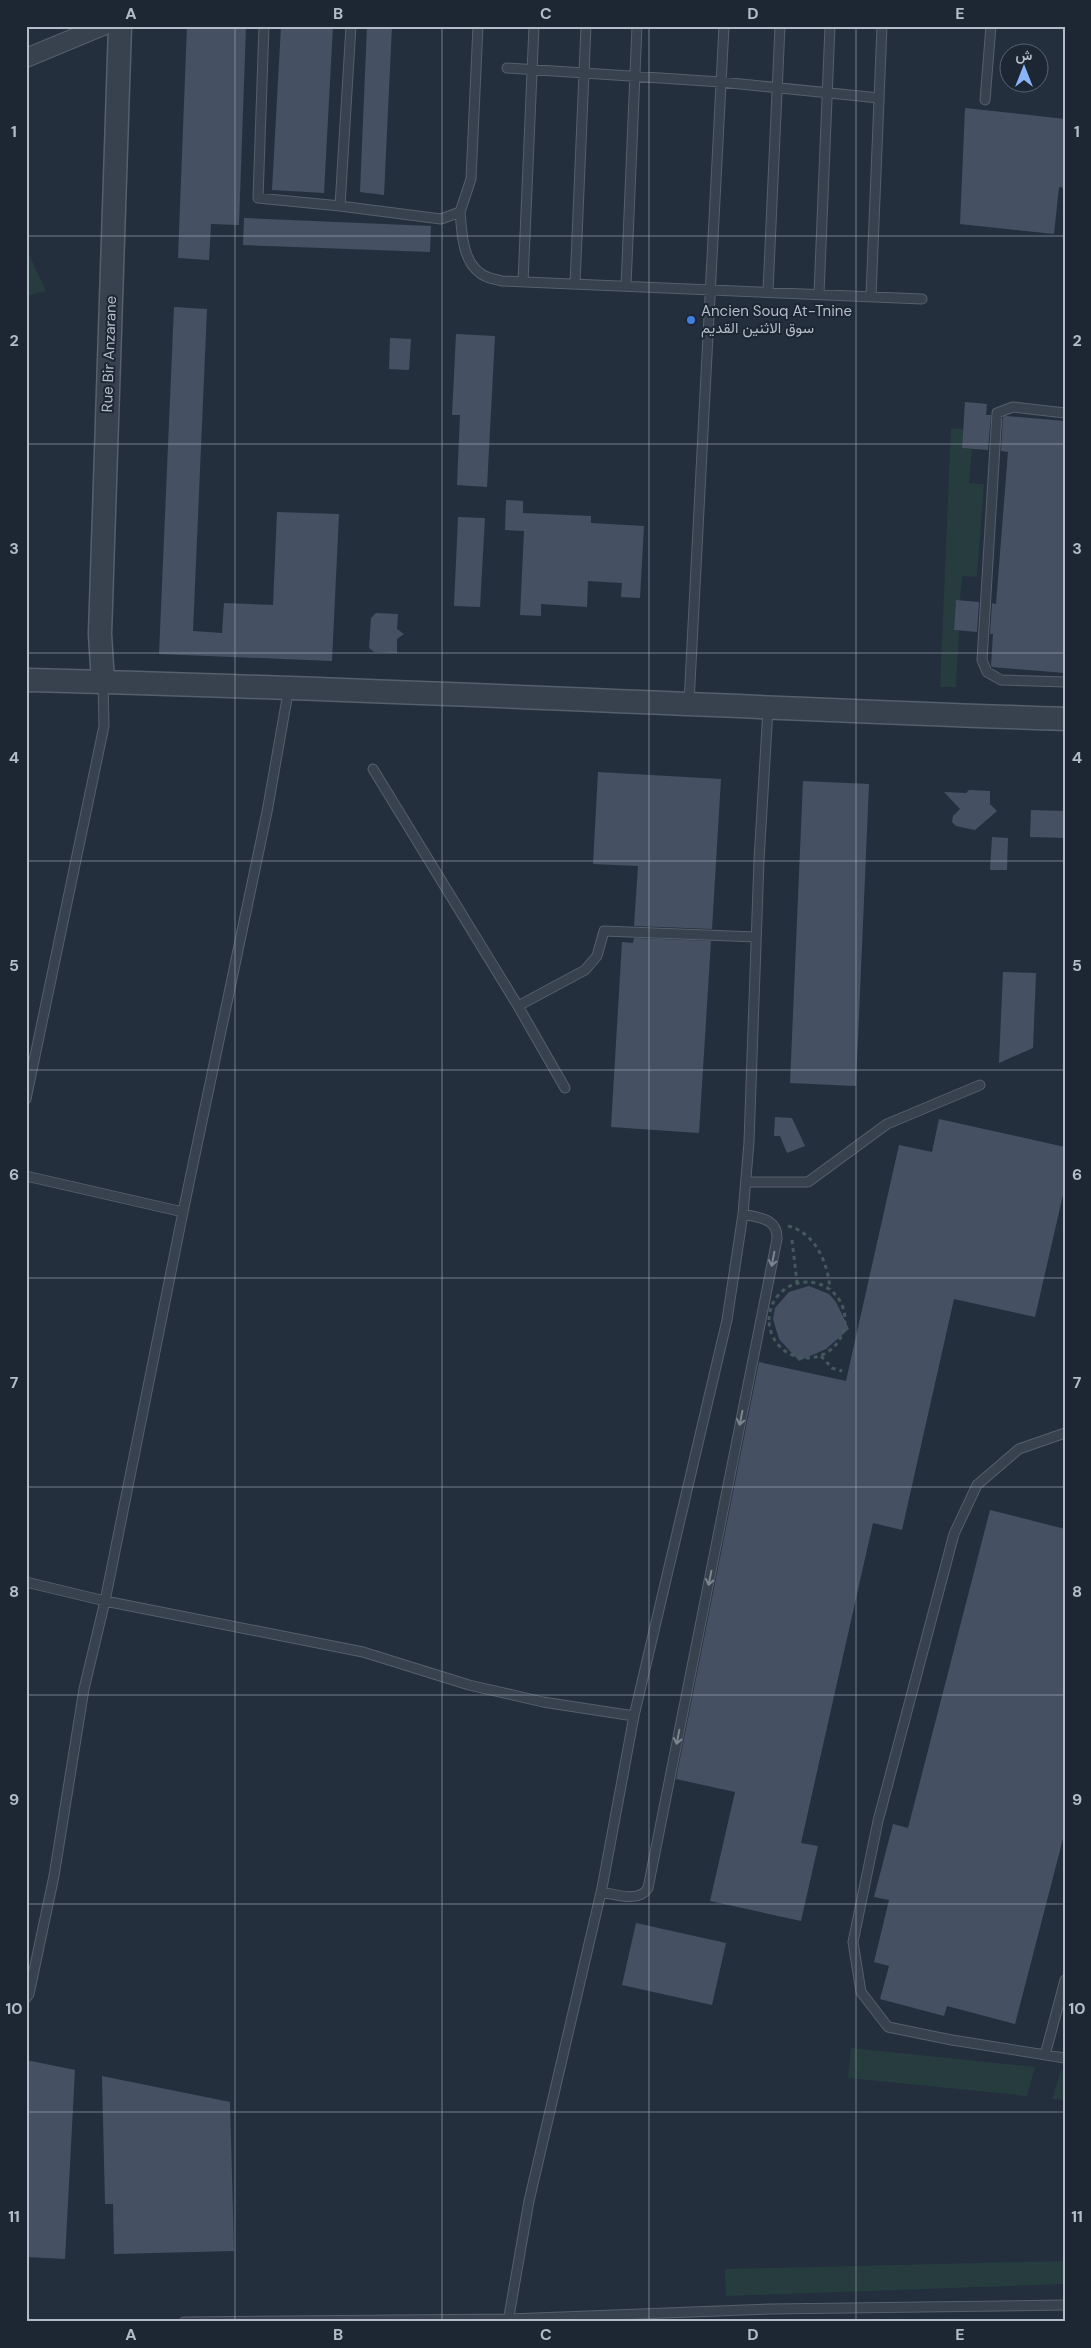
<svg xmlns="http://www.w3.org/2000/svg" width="1091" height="2348" font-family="'DM Sans',Vazirmatn,sans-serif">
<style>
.green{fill:#263c3f}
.building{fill:#455162}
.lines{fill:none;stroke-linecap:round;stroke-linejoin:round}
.service-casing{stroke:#565f6c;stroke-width:11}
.minor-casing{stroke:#565f6c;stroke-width:20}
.tertiary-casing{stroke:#565f6c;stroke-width:25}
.path{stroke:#44595c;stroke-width:3;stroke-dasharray:4 4;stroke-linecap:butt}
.service{stroke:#38414e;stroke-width:9}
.minor{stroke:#38414e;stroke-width:18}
.tertiary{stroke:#38414e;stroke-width:22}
.oneway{stroke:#7c8592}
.grid{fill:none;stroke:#b4bcc9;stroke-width:1;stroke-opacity:0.55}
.shop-dot{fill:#3f7fe0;stroke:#1d2633;stroke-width:2}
.labels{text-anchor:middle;stroke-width:4;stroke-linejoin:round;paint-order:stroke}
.poi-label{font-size:15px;fill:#b4bcc9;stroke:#1d2633;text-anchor:start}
.street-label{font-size:15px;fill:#b4bcc9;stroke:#1d2633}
.neatline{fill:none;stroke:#b4bcc9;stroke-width:2}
.grid-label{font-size:16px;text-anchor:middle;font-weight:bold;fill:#b4bcc9}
</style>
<rect width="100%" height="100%" fill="#242f3e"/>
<path class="green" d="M26,248L46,291L26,296Z
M951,428L963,429L962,448L972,449L969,483L984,484L977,577L962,576L960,601H956L954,630L959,631L956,687H940Z
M851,2048L1035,2067L1027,2096L848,2078Z
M1061,2070H1065V2100L1052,2099Z
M1065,2261V2284L726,2296L725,2269Z"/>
<path class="building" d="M187,26H246L239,225L211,224L209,260L178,258Z
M281,26H333L324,193L272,190Z
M367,26H392L384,195L360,192Z
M965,108L1065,119V188L1059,187L1054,234L960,224Z
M244,218L431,226L430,252L243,245Z
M174,307L207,309L193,631L222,633L224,603L273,605L277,512L339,514L332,661L159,654Z
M456,334L495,336L487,487L457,485L460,415H452Z
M390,338L411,339L409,370L389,369Z
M965,402L987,404L986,415H991L988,450L962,448Z
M1006,416L1065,421V673L992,667L991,665L993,634H990L992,603L996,604L1008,452L1001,451L1003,417Z
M506,500L523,501V513L591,516V523L644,526L640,598L621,597L622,583L588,581L587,607L541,604V616L520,615L524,531L505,530Z
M458,517L485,518L480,607L454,606Z
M956,600L979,602L977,632L954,630Z
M376,613L398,614L397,629L404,634L397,639V653L374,652L369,648L371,618Z
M598,772L721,779L712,929L634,926L638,866L593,864Z
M803,781L869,784L856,1086L790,1083Z
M969,790L990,791V804L997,811L975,830L956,826L952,822L953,816L960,809L944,792L966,793Z
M1031,810L1065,811V838L1030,837Z
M992,837L1008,838L1007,870H990Z
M634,938L711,941L699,1133L611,1127L622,942L633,943Z
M1003,972L1036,973L1033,1048L999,1063Z
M775,1117L792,1118L805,1146L787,1153L780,1136H774Z
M939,1119L1065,1147V1186L1035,1317L954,1299L902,1530L873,1523L801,1843L818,1846L801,1921L710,1901L735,1792L676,1779L759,1362L846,1381L899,1145L932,1152Z
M809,1286L829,1294L836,1302L849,1329L826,1349L799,1361L779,1339L773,1319L775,1308L789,1292Z
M990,1510L1065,1529V1831L1015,2024L947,2006L944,2016L880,1999L889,1966L874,1962L889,1900L874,1897L893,1824L908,1828Z
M636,1923L726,1943L712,2005L622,1985Z
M26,2060L75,2070L65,2259L26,2257Z
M102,2076L230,2102L234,2251L114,2254L113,2204H105Z"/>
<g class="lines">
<defs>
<path id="service" d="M264,26L258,198L340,206L351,26
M507,68L721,82L879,98
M985,100L991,26
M340,206L441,219L460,212L471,179L478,26
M460,212C462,232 462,260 480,273C485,278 495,279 502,281L922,299
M523,282L534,26
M575,284L586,26
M626,286L637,26
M768,291L780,26
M819,294L830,26
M871,296L882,26
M1065,413L1013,407L997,413L982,660L987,672L1001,680L1065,682
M689,703L724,26
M373,769L518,1006L565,1088
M518,1006L585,970L597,956L604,931L756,937
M26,1099L104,726L103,682
M26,1176L183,1212
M746,1182H808L887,1124L980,1085
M1065,1433L1019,1449L977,1485L954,1534L878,1821L853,1942L861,1992L888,2027L952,2040L1065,2058
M26,1582L105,1601L363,1652L469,1685L543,1702L634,1716
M601,1892C614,1894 640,1903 648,1888L777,1239C778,1218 759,1218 743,1214
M26,1998L29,1994L54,1876L84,1689L105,1601L183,1212L267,812L289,687
M1045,2055L1065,1980
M184,2322L509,2319L771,2309L1065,2305
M508,2322L529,2201L602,1888L634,1716L727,1320L743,1214L749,1142L759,860L768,709"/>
<path id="minor" d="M26,58L103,26"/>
<path id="tertiary" d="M26,680C373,688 718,707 1065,719
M103,682L100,634L120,26"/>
</defs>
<use href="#service" class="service-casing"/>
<use href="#minor" class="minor-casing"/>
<use href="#tertiary" class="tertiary-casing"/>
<path class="path" d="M788,1226C816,1233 828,1264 830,1289
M792,1240L797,1282
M769 1320a38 38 0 1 1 76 0a38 38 0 1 1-76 0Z
M821,1356L832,1368L842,1371"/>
<use href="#service" class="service"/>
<use href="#minor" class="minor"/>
<use href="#tertiary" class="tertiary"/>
</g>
<defs><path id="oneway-shaft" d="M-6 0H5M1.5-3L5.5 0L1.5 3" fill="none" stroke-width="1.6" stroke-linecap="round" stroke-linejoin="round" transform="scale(1.25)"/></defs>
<g class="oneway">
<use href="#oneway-shaft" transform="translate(773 1259) rotate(101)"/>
<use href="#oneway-shaft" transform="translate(741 1418) rotate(101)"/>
<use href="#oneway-shaft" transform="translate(710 1578) rotate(101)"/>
<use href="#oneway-shaft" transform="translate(678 1737) rotate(101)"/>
</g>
<path class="grid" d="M235,26V2322M442,26V2322M649,26V2322M856,26V2322M26,236H1065M26,444H1065M26,653H1065M26,861H1065M26,1070H1065M26,1278H1065M26,1487H1065M26,1695H1065M26,1904H1065M26,2112H1065"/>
<circle class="shop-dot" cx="691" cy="320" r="5"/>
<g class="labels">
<g class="poi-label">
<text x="701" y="316">Ancien Souq At-Tnine<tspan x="701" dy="17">سوق الاثنين القديم</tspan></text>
</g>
<g class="street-label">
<text transform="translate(109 354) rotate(-88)" y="5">Rue Bir Anzarane</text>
</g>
</g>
<rect width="1091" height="2348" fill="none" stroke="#1d2633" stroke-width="55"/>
<g transform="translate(1024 68)"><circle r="24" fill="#1d2633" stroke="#59626f"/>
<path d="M0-4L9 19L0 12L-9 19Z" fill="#8ab4f8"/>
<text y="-8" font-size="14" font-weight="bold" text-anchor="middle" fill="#b4bcc9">ش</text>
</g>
<rect x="28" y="28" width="1036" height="2292" class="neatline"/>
<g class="grid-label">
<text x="131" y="19">A</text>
<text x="338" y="19">B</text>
<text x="546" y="19">C</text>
<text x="753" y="19">D</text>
<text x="960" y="19">E</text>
<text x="14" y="137">1</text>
<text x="1077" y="137">1</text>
<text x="14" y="346">2</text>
<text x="1077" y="346">2</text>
<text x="14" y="554">3</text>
<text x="1077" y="554">3</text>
<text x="14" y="763">4</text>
<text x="1077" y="763">4</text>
<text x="14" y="971">5</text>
<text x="1077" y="971">5</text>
<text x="14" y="1180">6</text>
<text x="1077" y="1180">6</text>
<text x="14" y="1388">7</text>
<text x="1077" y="1388">7</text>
<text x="14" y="1597">8</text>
<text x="1077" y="1597">8</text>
<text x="14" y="1805">9</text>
<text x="1077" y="1805">9</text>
<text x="14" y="2014">10</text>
<text x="1077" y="2014">10</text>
<text x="14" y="2222">11</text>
<text x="1077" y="2222">11</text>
<text x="131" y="2340">A</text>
<text x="338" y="2340">B</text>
<text x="546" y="2340">C</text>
<text x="753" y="2340">D</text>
<text x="960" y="2340">E</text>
</g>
</svg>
